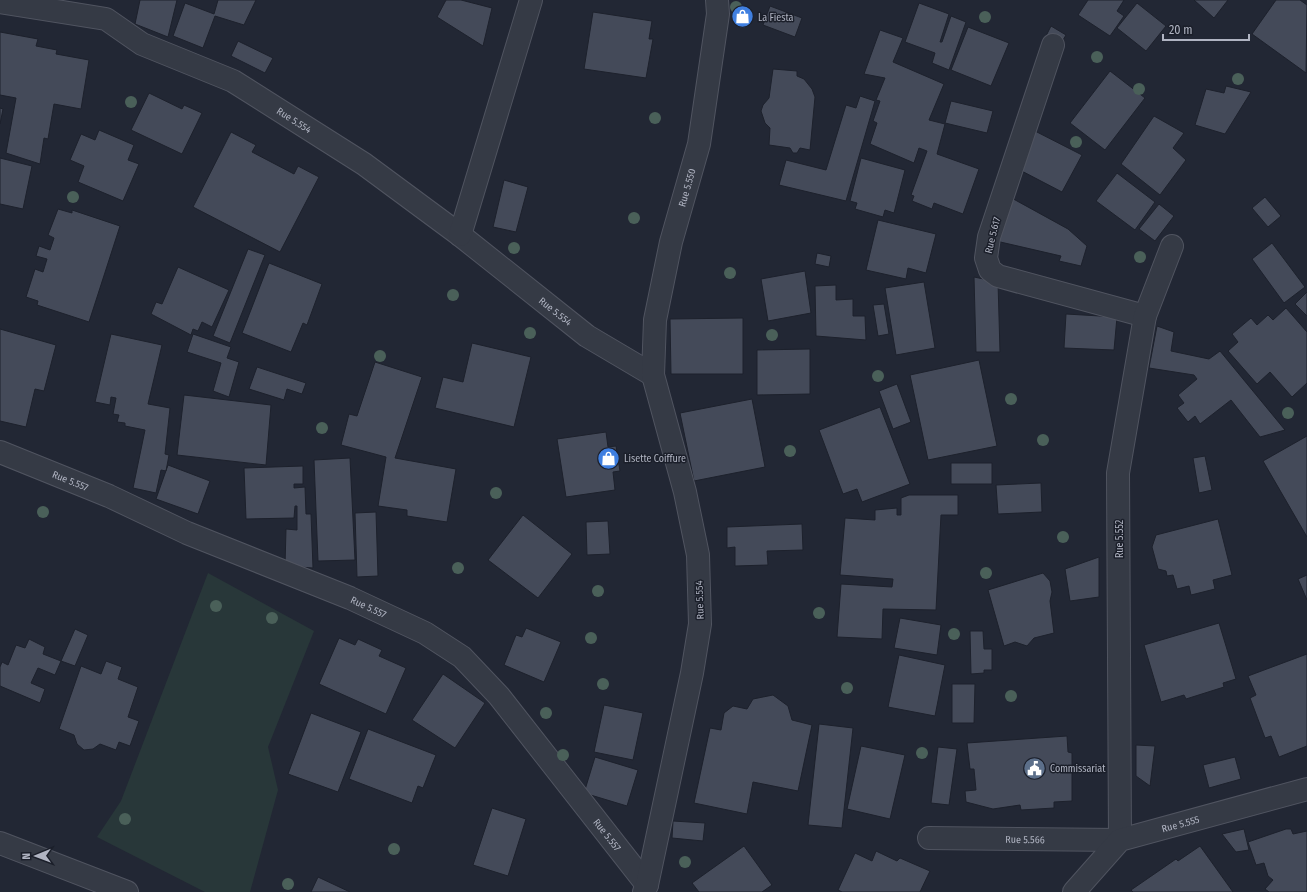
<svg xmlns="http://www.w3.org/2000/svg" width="1307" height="892" font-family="'Fira Sans Condensed',sans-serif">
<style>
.green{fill:#283739}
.building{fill:#444a59;stroke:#1d212c}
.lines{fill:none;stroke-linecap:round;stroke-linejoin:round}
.minor-casing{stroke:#505460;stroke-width:24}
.minor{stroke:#353a45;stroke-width:22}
.tree{fill:#4a6059}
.labels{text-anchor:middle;stroke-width:3;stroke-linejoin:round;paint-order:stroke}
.poi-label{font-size:10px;fill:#b0b4c2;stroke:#1b1f2a;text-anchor:start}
.street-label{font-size:10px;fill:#b0b4c2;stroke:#1b1f2a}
</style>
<rect width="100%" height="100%" fill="#222734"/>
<path class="green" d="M208,573L314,631L268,747L278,790L250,892H205L97,837L121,801Z"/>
<path class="building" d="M140,0H177L168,37L135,24Z
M218,0H256L244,25L215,16L203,48L173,36L185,3L214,14Z
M446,0H461L492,8L483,46L437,17Z
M1088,0H1124L1117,11L1124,16L1110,36L1078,15Z
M1194,0H1228L1214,18Z
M1276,0H1300L1307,5L1306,73L1252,34Z
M919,3L949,14L940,42H942L951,16L966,22L949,70L932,63L935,53L905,42Z
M1137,3L1166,26L1146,51L1117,28Z
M770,6L802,18L795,37L763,25Z
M593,12L652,21L649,39H653L646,78L584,69Z
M1051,26L1066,35L1060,45L1046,36Z
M968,27L1009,43L991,86L951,70Z
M880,30L903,38L893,62L944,84L929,120L945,124L937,154L979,169L963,214L934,203L932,209L912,201L914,196L911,195L927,151L919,148L914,163L870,144L877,123L873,121L880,101L876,100L885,78L864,74Z
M0,32L38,39L36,46L57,50L56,54L89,60L81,109L54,104L48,139L44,138L40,164L6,153L16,98L0,95Z
M238,41L273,58L265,73L231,56Z
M773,69L797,71V76L804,79L812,89L815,97L810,150L800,148L797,153H793L790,148L769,145L770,128L765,123L761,111L763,105L769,98Z
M1110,71L1145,98L1105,150L1070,123Z
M1226,86L1251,92L1225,134L1195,125L1206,89L1224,93Z
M149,93L182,109L184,105L202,113L182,154L131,130Z
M860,96L875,101L846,201L779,185L786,160L826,170L846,105L856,108Z
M951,101L993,111L987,133L945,123Z
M0,108L3,109L0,124Z
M1154,116L1184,133L1173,148L1186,160L1160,195L1121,164Z
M99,130L134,145L128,160L139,164L123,201L78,182L84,166L70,160L81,134L95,140Z
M1033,130L1082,155L1062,192L1014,167Z
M231,132L256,145L252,152L294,174L298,166L319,177L280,252L193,207Z
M0,158L32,166L23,209L0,204Z
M861,158L905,170L894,213L885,210L883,217L855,209L857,203L850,201Z
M1117,173L1155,202L1135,230L1096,201Z
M504,180L528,187L516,232L493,227Z
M1008,196L1068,229L1087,246L1081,266L1059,261L1061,256L996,241Z
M1265,197L1281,216L1268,227L1252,208Z
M1159,204L1174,216L1155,241L1139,229Z
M58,209L72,213V210L120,226L89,322L37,305L38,301L26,297L35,269L43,272L47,259L36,256L39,246L50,250L54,238L48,235Z
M878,220L936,234L926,273L908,268L906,279L866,270Z
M1272,243L1305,287L1284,303L1252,259Z
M248,249L265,255L230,343L213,336Z
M817,253L831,256L829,267L815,264Z
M269,263L322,284L307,325L303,323L291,352L242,333Z
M178,267L229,290L212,327L202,322L198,331L193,329L191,335L151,314L156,302L162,304Z
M805,271L811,313L768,321L761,279Z
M974,277L998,282L1000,352H976Z
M924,282L935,348L896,355L885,288Z
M836,285V300L853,299V316H865L866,340L816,336L815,286Z
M1307,292V316L1295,304Z
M884,304L889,334L878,336L873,305Z
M1286,308L1307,332V383L1292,397L1270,372L1257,384L1228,351L1238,342L1232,334L1251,318L1257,325L1268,315L1273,320Z
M1066,314L1117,317L1114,350L1064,348Z
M743,318V374H671L670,319Z
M1157,326L1174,332L1171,351L1209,359L1220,351L1285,430L1260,437L1231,400L1200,424L1195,416L1188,422L1177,408L1184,403L1178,395L1197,379L1194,375L1149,368Z
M0,329L56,345L44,391L35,389L26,427L0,421Z
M111,334L162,345L148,404L170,408L165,454L169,455L166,471L161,470L156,493L133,488L145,430L125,426V423L117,422L119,415L113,414L116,398L111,397L110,405L95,402Z
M193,334L231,347L227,358L239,362L229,397L213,391L221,363L187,352Z
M472,343L531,357L514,427L435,408L443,377L463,382Z
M810,349V394L757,395V350Z
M979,360L997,446L928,460L910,375Z
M375,362L422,377L395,458L456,469L447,522L407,516V510L378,506L386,457L341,445L349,414L357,416Z
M257,367L306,383L302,394L287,389L284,400L249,389Z
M897,384L911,422L893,429L879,391Z
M184,395L271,405L266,465L177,455Z
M752,399L765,467L694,481L680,413Z
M880,407L910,484L862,502L857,489L843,494L819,430Z
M606,432L608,447L616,446L620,471L613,472L615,490L566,497L557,439Z
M1307,436V537L1263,461Z
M1205,456L1212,490L1199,493L1193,458Z
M350,458L355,560L318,561L314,460Z
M951,463H992V484H951Z
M168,465L210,481L198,514L156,499Z
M303,466V484H294V488L305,487L306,514H311L313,568L285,566L286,529L297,530V506H295L294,518L246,519L244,468Z
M1041,483L1042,512L998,514L996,485Z
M909,495H958V515H941L936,610L883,609L882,639L837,637L841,584L892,587L893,579L840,575L845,518L875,520V510L897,508V515H901V498Z
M376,512L378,576L357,577L355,513Z
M523,515L572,554L538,598L488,560Z
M1218,519L1232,575L1213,580L1215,589L1191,595L1189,586L1177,589L1173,575L1167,576L1166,571L1158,569L1152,547L1156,535Z
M608,521L610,554L587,555L586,522Z
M802,524L803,550L767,551L768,565L735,566V547L727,548V527Z
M1099,557V597L1070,601L1065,569Z
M1043,573L1050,581L1052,592L1050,601L1054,633L1034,638L1027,646L1015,642L1004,646L988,590Z
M1307,575V600L1298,579Z
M900,618L941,625L937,655L894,648Z
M1219,623L1236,679L1223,683L1224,687L1186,699L1184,695L1161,702L1144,645Z
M526,628L561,642L544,682L504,665L516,635L522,637Z
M75,629L88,635L75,666L61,661Z
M970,631H983L984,649H992V670H984V673L971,674Z
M339,638L355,645L358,639L382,650L379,656L406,668L386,714L319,684Z
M29,639L45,647L43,654L61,661L55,675L38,668L31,683L45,689L40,703L0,686V667L2,662L8,665L16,645L25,648Z
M1307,654V746L1279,757L1271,736L1265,738L1250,698L1256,695L1248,676Z
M899,655L945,665L935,716L888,707Z
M106,661L122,667L118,679L138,687L128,717L139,721L130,746L119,742L116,750L100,744L93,749L84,750L77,744L74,735L59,729L81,666L101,674Z
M443,674L485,703L455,748L412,720Z
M952,684H975L974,723H952Z
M773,695L788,706L792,720L812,725L798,791L753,782L747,814L694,803L710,728L721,730L724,713L733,706L747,709L753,699Z
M604,705L643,713L633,760L594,752Z
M311,713L361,732L338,792L288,774Z
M819,724L853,728L842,828L808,825Z
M368,729L436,755L423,788L418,786L412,803L349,779Z
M1067,736L1068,752L1072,753V801L1054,802V808L1021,810L1020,805L993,809L966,802L965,791L976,790L974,769H970L967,743Z
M1136,745L1155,746L1150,786L1136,776Z
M861,746L905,755L890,819L847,809Z
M938,747L957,749L949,805L931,803Z
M595,757L638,770L627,806L584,793Z
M1235,757L1241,779L1209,788L1203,765Z
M492,808L526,819L508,876L473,865Z
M673,821L705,823L703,841L672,838Z
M1244,829L1249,850L1236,852L1222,834Z
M1286,829H1291L1293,834L1307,831V892H1269L1265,889L1273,880L1268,876L1264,863L1256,865L1248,842Z
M744,846L772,885L762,892H699L692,883Z
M1200,846L1233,892H1133L1131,890L1176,859L1178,861Z
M876,851L897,861L900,858L930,871L920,892H842L838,890L855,853L872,861Z
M318,877L350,892H311Z"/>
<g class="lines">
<defs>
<g id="minor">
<path id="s1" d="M0,2L106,19L142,44L233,81L364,164L460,235L587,336L653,375"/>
<path d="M1053,45L989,237L986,258L990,270L998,276L1145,316"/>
<path d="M460,235L531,0"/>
<path id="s2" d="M0,452L109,496L187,533L350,598L425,633L462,657L499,696L647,885"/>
<path id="s3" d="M929,838L1120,840L1118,473L1145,316L1172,246"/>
<path d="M0,843L127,892"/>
<path id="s4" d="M644,892L647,885L692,673L700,624L698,555L685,492L653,375L655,320L671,242L699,144L718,14L717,0"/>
<path id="s5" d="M1074,892L1120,840L1307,789"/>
</g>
</defs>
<use href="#minor" class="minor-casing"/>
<use href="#minor" class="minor"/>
</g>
<g class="tree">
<circle cx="736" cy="7" r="6"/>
<circle cx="985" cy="17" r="6"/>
<circle cx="1097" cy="57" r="6"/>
<circle cx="1238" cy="79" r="6"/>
<circle cx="1139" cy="89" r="6"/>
<circle cx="131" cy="102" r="6"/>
<circle cx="655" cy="118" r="6"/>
<circle cx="1076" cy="142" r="6"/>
<circle cx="73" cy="197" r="6"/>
<circle cx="634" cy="218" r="6"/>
<circle cx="514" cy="248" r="6"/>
<circle cx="1140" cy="257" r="6"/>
<circle cx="730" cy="273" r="6"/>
<circle cx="453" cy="295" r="6"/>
<circle cx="530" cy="333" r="6"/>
<circle cx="772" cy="335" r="6"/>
<circle cx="380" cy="356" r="6"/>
<circle cx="878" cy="376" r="6"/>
<circle cx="1011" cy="399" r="6"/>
<circle cx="1288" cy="413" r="6"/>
<circle cx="322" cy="428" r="6"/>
<circle cx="1043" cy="440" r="6"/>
<circle cx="790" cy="451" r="6"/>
<circle cx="496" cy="493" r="6"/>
<circle cx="43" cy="512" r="6"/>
<circle cx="1063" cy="537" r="6"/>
<circle cx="458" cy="568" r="6"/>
<circle cx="986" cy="573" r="6"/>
<circle cx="598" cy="591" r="6"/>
<circle cx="216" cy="606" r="6"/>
<circle cx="819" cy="613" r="6"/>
<circle cx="272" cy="618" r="6"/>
<circle cx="954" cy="634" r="6"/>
<circle cx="591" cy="638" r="6"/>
<circle cx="603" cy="684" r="6"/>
<circle cx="847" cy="688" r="6"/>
<circle cx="1011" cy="696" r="6"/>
<circle cx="546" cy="713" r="6"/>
<circle cx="922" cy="753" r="6"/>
<circle cx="563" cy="755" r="6"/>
<circle cx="125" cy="819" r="6"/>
<circle cx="394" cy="849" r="6"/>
<circle cx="685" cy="862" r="6"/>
<circle cx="288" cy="884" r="6"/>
</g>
<defs>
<symbol id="shop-disc" viewBox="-11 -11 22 22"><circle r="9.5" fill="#3f7fe0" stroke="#1b1f2a"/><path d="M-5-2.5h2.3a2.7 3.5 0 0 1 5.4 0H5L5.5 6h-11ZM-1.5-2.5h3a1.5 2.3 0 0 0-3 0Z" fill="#fff"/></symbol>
<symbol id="civic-disc" viewBox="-11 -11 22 22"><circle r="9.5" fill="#5c6f8a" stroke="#1b1f2a"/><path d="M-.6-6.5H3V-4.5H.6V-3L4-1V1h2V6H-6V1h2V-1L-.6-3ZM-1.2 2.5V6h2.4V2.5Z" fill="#fff"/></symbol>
</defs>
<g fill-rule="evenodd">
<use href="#shop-disc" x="730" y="4" width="25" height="25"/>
<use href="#shop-disc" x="596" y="446" width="25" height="25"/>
<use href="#civic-disc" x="1022" y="756" width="25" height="25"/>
</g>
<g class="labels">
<g class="poi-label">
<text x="758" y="21">La Fiesta</text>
<text x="624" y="462">Lisette Coiffure</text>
<text x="1050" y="772">Commissariat</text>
</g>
<g class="street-label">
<text dy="4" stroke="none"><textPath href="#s1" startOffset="322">Rue 5.554</textPath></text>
<text dy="4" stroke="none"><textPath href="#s4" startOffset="720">Rue 5.550</textPath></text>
<text transform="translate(992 235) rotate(-76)" y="4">Rue 5.617</text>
<text dy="4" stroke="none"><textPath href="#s1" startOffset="646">Rue 5.554</textPath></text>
<text dy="4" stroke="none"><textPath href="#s2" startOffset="76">Rue 5.557</textPath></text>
<text transform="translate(1119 539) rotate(-90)" y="4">Rue 5.552</text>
<text transform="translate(699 600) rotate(-92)" y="4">Rue 5.554</text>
<text dy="4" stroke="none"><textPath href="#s2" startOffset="400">Rue 5.557</textPath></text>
<text dy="4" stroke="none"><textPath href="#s5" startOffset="132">Rue 5.555</textPath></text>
<text dy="4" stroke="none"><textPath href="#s2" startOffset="736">Rue 5.557</textPath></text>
<text dy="4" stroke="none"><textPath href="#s3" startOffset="96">Rue 5.566</textPath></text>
</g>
</g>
<g transform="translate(36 856) rotate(269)" stroke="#1b1f2a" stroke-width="3" paint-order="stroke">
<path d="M0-3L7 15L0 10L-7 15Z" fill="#b0b4c2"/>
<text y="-6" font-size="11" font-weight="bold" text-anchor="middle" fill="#b0b4c2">N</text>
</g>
<path d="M1163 34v6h86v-6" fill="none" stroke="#b0b4c2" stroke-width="2"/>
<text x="1169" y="34" font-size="12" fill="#b0b4c2" stroke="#1b1f2a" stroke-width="3" paint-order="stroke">20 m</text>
</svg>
